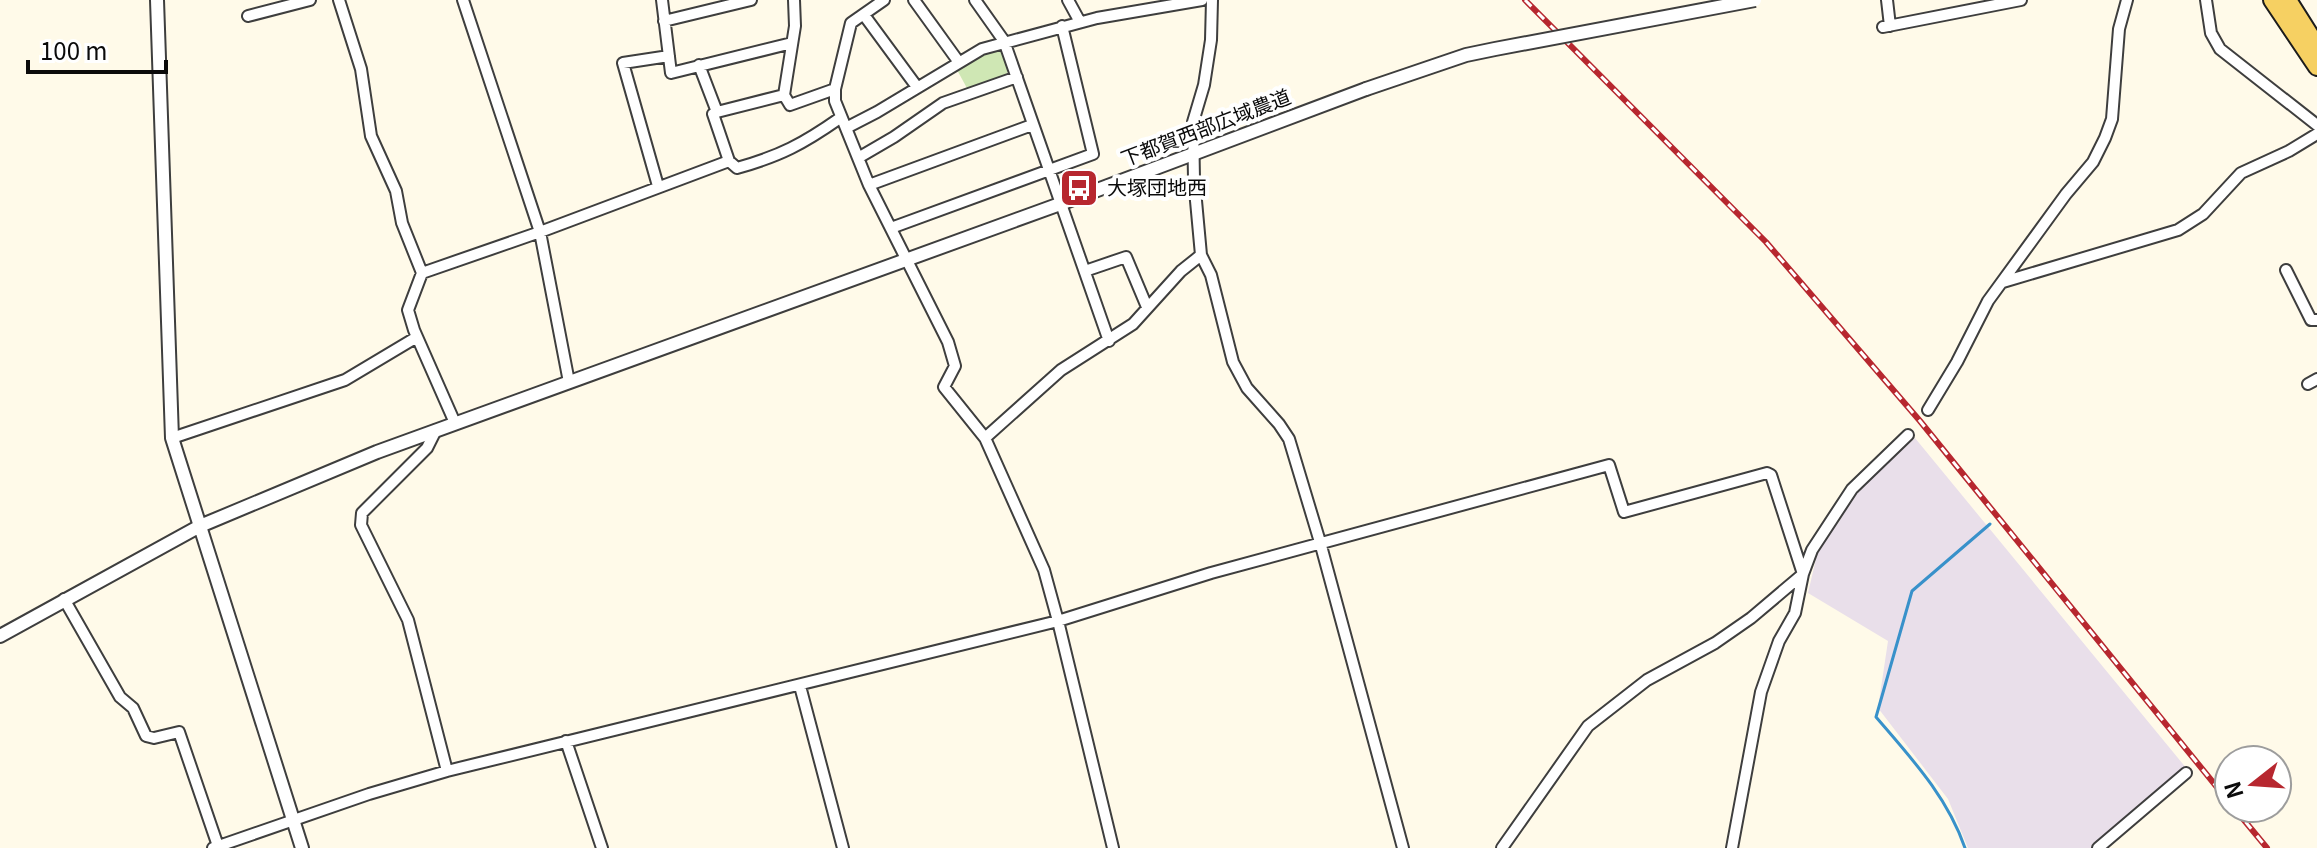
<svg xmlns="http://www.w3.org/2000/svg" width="2317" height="848" font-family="Georgia,'Noto Sans JP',serif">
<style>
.industrial{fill:#e9dfea}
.green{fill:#cfe7b4}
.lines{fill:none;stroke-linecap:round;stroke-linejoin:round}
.stream{stroke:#3891ca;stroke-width:3}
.minor-casing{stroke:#3e3e3e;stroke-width:14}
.tertiary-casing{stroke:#3e3e3e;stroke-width:16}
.primary-casing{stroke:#1c1c1c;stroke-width:20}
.minor{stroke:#fff;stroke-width:10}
.tertiary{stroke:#fff;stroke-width:12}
.primary{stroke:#f6d062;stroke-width:16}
.rail-casing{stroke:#b7272f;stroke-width:6}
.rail{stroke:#fff;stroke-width:3;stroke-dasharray:9;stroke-linecap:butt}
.tertiary-bridge-casing{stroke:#3e3e3e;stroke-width:16;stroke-linecap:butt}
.tertiary-bridge{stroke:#fff;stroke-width:12}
.labels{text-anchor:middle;stroke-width:8;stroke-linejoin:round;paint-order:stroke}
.street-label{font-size:20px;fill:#0b0b0b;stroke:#fff}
.poi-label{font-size:20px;fill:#0b0b0b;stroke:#fff;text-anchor:start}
</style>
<rect width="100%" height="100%" fill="#fffae9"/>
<path class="industrial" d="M1915,438L2187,769L2093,848H1968L1948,799L1878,708L1888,641L1808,593L1819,546L1839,522L1855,493Z"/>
<path class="green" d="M998,48L1003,51L1009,69L1006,75L968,90L956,68Z"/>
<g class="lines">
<path class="stream" d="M1965,848C1947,796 1911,758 1876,717L1912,591L1990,524"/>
<defs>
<path id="minor" d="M339,0L361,69L371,136L396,191L402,223L422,273L408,310L414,330L455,423
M463,0L540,232L569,382
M662,0L671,73L792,43
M794,0L795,26L784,95L790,105L835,89
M884,0L851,23L835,89V101L869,185L948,342L955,366L944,387L985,438L1044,570L1058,621L1113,848
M914,0L958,61
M975,0L1004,41L1109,341
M1068,0L1080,22
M1212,0L1211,40L1204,85L1193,122L1194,179L1201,255L1211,275L1233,362L1247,388L1279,424L1289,439L1320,542L1403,848
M1887,0L1890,26
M2206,0L2211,33L2220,49L2317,125
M864,15L917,87
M248,16L310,0
M664,21L751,0
M1883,27L2021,0
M699,65L717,112L784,95
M717,112L713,114L729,161
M846,128L877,112L982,49L1097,18L1202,0
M858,158L894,137L943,103L1017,77
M869,185L1032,125
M658,186L623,63L669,56
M891,228L1093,154L1062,26
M2286,270L2311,320H2317
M1085,271L1126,257L1147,307
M422,273L540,232L729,161L737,168C780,156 803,144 840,118
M2003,282L2178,230L2203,214L2241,173L2289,151L2317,134
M2308,384L2317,379
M1928,410L1957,362L1988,301L2066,194L2093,162L2105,138L2112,119L2119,29L2127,0
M436,430L427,448L362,513L361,525L408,620L447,771
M172,438L345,380L417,337
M985,438L1061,370L1133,324L1181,271L1201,255
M64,599L120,697L133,708L146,736L154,738L179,732L218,846
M800,686L843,848
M566,741L602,848
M213,848L369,794L447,771L1058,621L1211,573L1609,465L1624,512L1767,473L1771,475L1803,574
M1502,848L1588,726L1647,680L1715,643L1751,618L1803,574
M1732,848L1761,692L1779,641L1795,613L1803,574L1812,550L1852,489L1908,435
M2098,848L2186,773"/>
<path id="tertiary" d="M157,0L172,438L302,848
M0,636L200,526L377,452L1060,204L1366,89"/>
<path id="primary" d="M2272,0L2317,67
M2288,0L2317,46"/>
</defs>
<use href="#minor" class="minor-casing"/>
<use href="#tertiary" class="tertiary-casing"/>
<use href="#primary" class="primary-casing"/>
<use href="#minor" class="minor"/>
<use href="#tertiary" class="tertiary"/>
<use href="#primary" class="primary"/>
<defs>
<path id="rail" d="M1525,0L1766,242L1920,421L2229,802
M2234,808L2267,848"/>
</defs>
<use href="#rail" class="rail-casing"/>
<use href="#rail" class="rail"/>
<defs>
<path id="tertiary-bridge" d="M1366,89L1466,55L1495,49L1755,0"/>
</defs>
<use href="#tertiary-bridge" class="tertiary-bridge-casing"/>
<use href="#tertiary-bridge" class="tertiary-bridge"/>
</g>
<defs>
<symbol id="bus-square" viewBox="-11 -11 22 22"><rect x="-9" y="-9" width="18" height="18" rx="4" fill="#b7272f" stroke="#fff"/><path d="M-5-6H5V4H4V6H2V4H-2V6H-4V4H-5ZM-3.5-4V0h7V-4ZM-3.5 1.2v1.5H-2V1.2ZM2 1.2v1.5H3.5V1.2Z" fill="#fff"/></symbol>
</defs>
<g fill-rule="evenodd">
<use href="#bus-square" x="1057" y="166" width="44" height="44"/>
</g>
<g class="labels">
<g class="street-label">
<text transform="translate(1206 128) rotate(-21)" y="7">下都賀西部広域農道</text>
</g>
<g class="poi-label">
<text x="1107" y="195">大塚団地西</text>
</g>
</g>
<g transform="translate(2253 784) rotate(253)"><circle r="38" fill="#ffffff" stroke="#9d9d9d" stroke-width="2"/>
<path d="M0-6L14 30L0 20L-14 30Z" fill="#b7272f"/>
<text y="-12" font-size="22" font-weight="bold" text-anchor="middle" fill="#0b0b0b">N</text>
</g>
<path d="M28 60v12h138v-12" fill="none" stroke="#0b0b0b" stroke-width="4"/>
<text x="40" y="60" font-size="24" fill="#0b0b0b" stroke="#ffffff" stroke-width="6" paint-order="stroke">100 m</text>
</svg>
